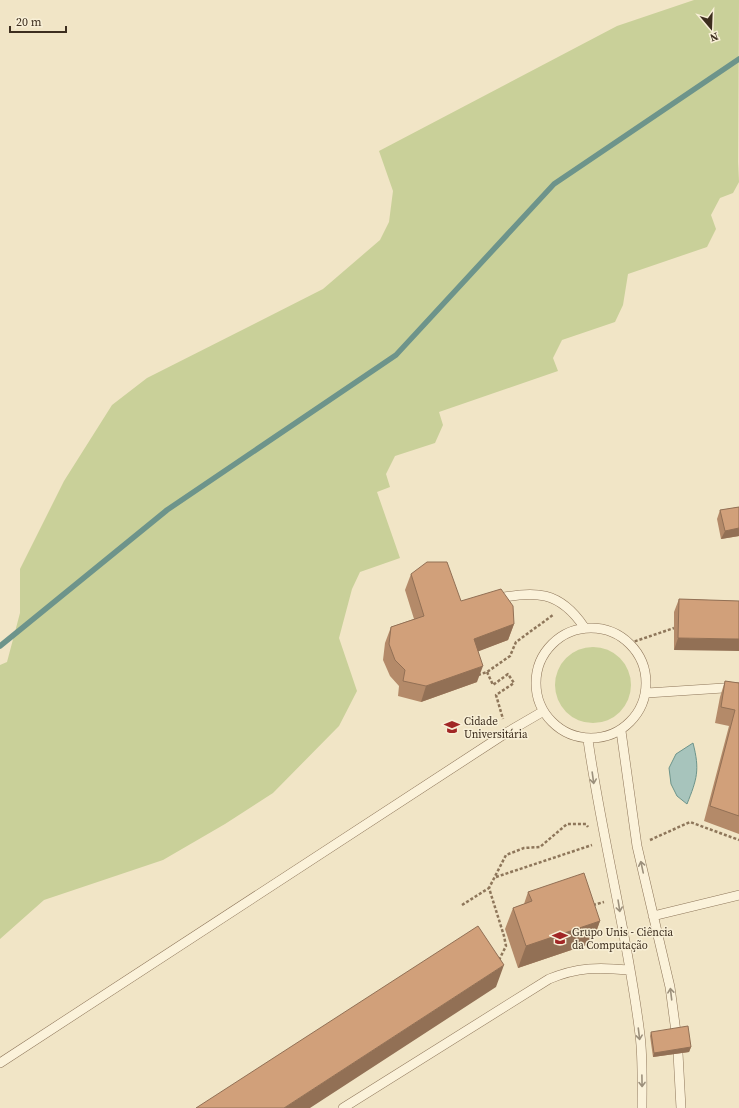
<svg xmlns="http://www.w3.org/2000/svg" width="739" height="1108" font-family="'Source Serif 4',serif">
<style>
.green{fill:#c9d099}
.water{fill:#a7c4bc;stroke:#6d948b}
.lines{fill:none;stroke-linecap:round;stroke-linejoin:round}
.stream{stroke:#6d948b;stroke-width:5.5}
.service-casing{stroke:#8e765a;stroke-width:10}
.path{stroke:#8e765a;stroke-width:2.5;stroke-dasharray:3 2;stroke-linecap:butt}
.service{stroke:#fbf2da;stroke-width:9}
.wall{fill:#b48a69}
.shaded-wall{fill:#927055}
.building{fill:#d1a07a;stroke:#927055}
.oneway{stroke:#9c907c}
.labels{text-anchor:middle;stroke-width:3;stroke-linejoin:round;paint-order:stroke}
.poi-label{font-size:11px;fill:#3d2e1f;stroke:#f8efd6;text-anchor:start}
</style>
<rect width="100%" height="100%" fill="#f1e5c6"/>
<path class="green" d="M694,0H739L738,162L739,182L733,193L720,198L711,215L716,229L707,247L628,274L623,305L615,322L562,340L553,358L558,371L439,412L443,425L435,443L395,456L386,474L390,487L377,492L400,558L360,572L352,589L339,638L357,691L339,726L273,793L225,824L163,860L44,900L0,939V665L7,662L20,613V569L64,481L112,405L147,378L323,289L380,240L389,222L393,191L379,151L617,26Z
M555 685a38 38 0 1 1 76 0a38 38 0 1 1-76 0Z"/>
<path class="water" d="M693,743C700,770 697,779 687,804L677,796L671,784L669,768L676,754Z"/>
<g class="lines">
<path class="stream" d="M0,646L167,510L396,355L554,184L739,59"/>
<defs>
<path id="service" d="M495,599C535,590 560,591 584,627
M536 683a55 55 0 1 1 110 0a55 55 0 1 1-110 0Z
M647,693L739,687
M621,731L637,846L670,987L676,1032
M588,740C602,839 628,936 640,1035C643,1059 642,1084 642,1108
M653,916L739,895
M678,1053L681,1108
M0,1063L506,733L542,712
M343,1108L549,979C578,967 599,967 629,970"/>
</defs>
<use href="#service" class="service-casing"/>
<path class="path" d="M630,643L674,628
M487,672L493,685L508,674L514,683L496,695L503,719
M478,675L487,672L510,656L516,642L553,615
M650,840L690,822L739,840
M496,877L592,845
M462,905L489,888
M593,905L604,902
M499,960L506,946L504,936L489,888L506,855L524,848L540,847L567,824H586L588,827"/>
<use href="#service" class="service"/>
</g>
<path class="wall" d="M739,507V536L721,539L717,519L720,510Z
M411,574L461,601L514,624L508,640L478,651L477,682L421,702L398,696L399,686L390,676L383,660L385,643L391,627L414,619L405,590Z
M679,599L739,601L674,650V612Z
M725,681L739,683V834L704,821L729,726L715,723L720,697Z
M528,892L600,921L592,943L518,968L505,929L513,908L524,904Z
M651,1032L691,1047L689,1052L653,1057L650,1036Z"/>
<path class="shaded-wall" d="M739,528V536L721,539L725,531Z
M514,624L508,640L469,655L474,639Z
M678,638L739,639V651L674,650Z
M483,666L477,682L421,702L426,686Z
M600,921L592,943L518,968L526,946Z
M504,965L496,987L310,1108H284Z
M691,1047L689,1052L653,1057L654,1053Z"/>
<path class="building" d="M739,507V528L725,531L720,510Z
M427,562H447L461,601L501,589L513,606L514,624L474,639L483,666L426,686L403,681L405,670L395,660L389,644L391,627L424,616L411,574Z
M679,599L739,601V639L678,638Z
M725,681L739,683V816L710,806L735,710L721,707Z
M584,873L600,921L526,946L513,908L532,901L528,892Z
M478,926L504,965L284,1108H196Z
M688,1026L691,1047L654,1053L651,1032Z"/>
<defs><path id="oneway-shaft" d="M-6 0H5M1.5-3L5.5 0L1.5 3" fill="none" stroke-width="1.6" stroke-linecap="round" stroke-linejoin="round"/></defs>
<g class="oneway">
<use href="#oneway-shaft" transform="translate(593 778) rotate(82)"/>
<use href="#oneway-shaft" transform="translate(642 867) rotate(-102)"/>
<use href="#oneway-shaft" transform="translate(619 906) rotate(81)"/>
<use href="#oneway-shaft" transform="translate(671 994) rotate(-97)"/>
<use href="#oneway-shaft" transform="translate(639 1034) rotate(83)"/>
<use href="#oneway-shaft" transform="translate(642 1081) rotate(89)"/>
</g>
<defs>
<symbol id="university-bare" viewBox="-9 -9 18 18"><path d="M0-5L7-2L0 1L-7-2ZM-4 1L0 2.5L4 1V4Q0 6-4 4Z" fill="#a12726" stroke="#f8efd6" stroke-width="2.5" paint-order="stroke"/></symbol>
</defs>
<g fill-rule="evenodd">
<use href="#university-bare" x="441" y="716" width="22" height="22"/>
<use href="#university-bare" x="549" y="927" width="22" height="22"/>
</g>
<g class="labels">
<g class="poi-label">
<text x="464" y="725">Cidade<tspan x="464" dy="13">Universitária</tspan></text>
<text x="572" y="936">Grupo Unis - Ciência<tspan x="572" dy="13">da Computação</tspan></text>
</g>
</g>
<g transform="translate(711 28) rotate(161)" stroke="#f8efd6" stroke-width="3" paint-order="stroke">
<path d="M0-3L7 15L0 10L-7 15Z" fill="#3d2e1f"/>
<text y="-6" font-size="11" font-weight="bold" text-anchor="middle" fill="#3d2e1f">N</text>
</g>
<path d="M10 26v6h56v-6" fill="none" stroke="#3d2e1f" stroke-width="2"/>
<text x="16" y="26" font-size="12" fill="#3d2e1f" stroke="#f8efd6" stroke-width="3" paint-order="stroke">20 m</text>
</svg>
